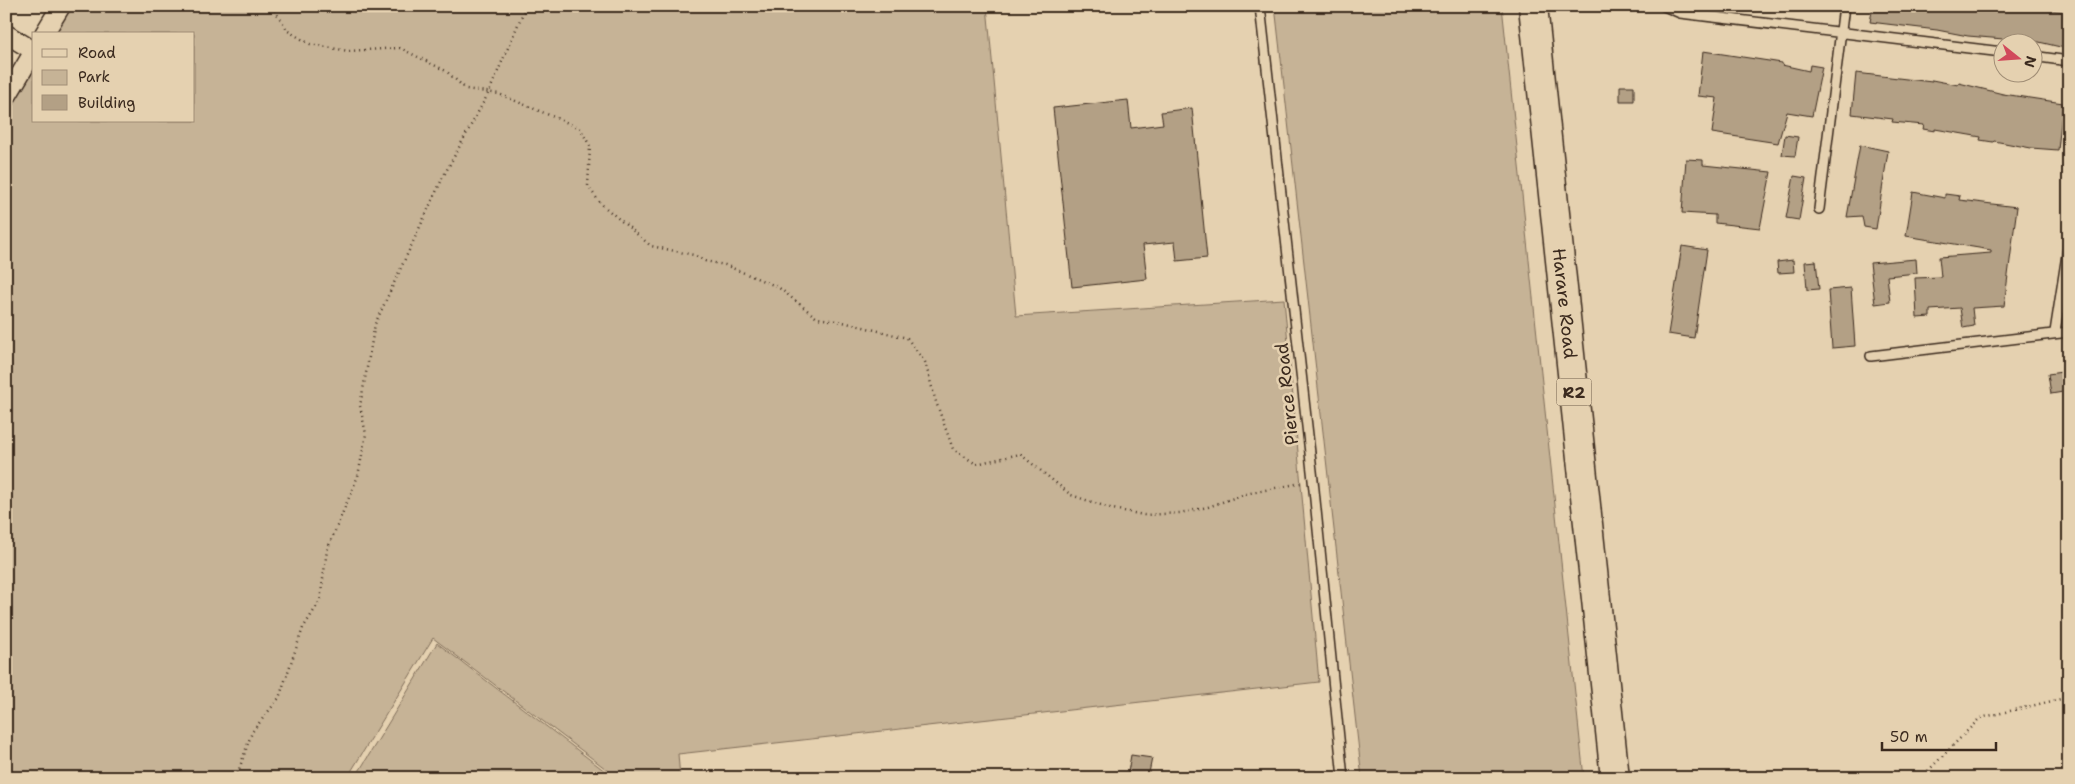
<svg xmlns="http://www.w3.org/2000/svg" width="2075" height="784" font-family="'Shantell Sans',sans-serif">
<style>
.green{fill:#c6b396;stroke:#806e5a}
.building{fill:#b3a085;stroke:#3b2a1e}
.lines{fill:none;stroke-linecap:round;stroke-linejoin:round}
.service-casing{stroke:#3b2a1e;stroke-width:12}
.minor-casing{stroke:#3b2a1e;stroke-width:21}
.trunk-casing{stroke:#3b2a1e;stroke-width:31}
.path{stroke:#3b2a1e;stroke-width:2.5;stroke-dasharray:1 4;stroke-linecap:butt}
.service{stroke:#e5d1b0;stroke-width:9}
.minor{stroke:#e5d1b0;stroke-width:18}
.trunk{stroke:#e5d1b0;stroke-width:28}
.labels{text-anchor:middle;stroke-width:5;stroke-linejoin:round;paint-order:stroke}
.shield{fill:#e5d1b0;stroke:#6e5c4a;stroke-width:1}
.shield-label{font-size:16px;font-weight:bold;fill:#3b2a1e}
.street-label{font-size:18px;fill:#3b2a1e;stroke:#e5d1b0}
</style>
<rect width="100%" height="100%" fill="#e5d1b0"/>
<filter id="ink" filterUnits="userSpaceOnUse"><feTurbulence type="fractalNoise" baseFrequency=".02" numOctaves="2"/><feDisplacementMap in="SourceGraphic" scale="10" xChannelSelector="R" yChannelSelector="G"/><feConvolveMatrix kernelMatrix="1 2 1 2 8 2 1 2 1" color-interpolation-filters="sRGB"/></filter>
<g filter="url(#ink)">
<path class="green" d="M70,6H987L1016,316L1284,299L1319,682L678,754L680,778H618L433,638L347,778H6V111L34,66V121H194V34H53Z
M1275,6H1502L1584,778H1362Z
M437,643L614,778H355Z"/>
<path class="building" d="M1873,6H2015L2069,12V49L2039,42L1968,36L1937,30L1870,22Z
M1703,51L1782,63V65L1809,71L1810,65L1822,67L1812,116L1787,112L1778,143L1712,133L1717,98L1698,96Z
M1856,73L1932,82V80L1958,85L1959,83L2003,94L2063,103L2058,150L2031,148L1994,141L1993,142L1980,140L1981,137L1935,129V131L1923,129L1924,125L1892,122L1893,119L1852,114Z
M1620,86H1634V101H1620Z
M1128,100L1131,128L1163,124L1161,112L1192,108L1207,258L1177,261L1175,242L1143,245L1147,279L1072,287L1053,108Z
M1785,135L1798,137L1795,156L1782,155Z
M1860,145L1888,151L1876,229L1864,227L1862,216L1847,217Z
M1686,159L1703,160V165L1771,172L1760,228L1715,223V215L1682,213Z
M1794,176L1806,178L1799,220L1786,218Z
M1913,192L1945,198V194L1960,196L1959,200L2017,207L2004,306L1972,308L1974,326L1963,328L1960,308L1930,310V317L1917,318L1915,278L1941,277L1939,257L1991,253V250L1906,236Z
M1682,246L1707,250L1694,338L1668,334Z
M1916,259L1917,273L1887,276L1890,302L1875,304L1870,263Z
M1793,260L1794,272L1778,273L1777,262Z
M1816,261L1819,289L1807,290L1805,262Z
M1851,288L1855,346L1832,348L1828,290Z
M2069,371V391L2051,394L2048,374Z
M1131,755L1152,758L1148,778H1127Z"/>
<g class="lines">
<defs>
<path id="service" d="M1260,6L1313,480L1343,778
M1664,6L1680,13L2002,52
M2032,56L2069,61
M1819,209L1844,6
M2055,332L2069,242
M1871,356L2069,332"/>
<path id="minor" d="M6,34L34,51
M44,34L61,6
M6,98L34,51"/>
<g id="trunk">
<path id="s1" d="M1533,6L1615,778"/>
</g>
</defs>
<use href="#service" class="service-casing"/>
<use href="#minor" class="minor-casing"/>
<use href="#trunk" class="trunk-casing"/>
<path class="path" d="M272,6L288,31L310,44L348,51L400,48L446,71L466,89L499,94L580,128L590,146L588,186L600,203L651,246L694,255L705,261L725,265L778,287L817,318L843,322L907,338L925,362L936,402L953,449L976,464L1020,454L1071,495L1113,509L1144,515L1180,513L1208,507L1245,494L1301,483
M236,778L252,732L279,698L303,628L320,601L327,550L358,476L366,434L360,406L375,324L443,177L489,92L526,6
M1921,778L1980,718L2069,697"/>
<use href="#service" class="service"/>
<use href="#minor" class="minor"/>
<use href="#trunk" class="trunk"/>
</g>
</g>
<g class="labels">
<rect class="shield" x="1556.5" y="378.5" width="35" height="27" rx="4"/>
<g class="shield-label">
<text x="1574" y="398">R2</text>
</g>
<g class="street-label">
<text dy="6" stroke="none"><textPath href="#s1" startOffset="299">Harare Road</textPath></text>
<text transform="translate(1287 394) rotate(-96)" y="6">Pierce Road</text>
</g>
</g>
<rect width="2075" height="784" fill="none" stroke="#e5d1b0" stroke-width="25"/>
<rect x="12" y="12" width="2050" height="759" fill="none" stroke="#3b2a1e" stroke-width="2" filter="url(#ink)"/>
<rect x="32" y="32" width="162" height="90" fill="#e5d1b0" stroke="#a18e76"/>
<rect x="42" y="49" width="25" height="8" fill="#e5d1b0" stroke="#a18e76"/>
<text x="78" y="58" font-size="15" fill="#3b2a1e">Road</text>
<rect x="42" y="70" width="25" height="15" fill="#c6b396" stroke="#a18e76"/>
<text x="78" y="82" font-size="15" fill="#3b2a1e">Park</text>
<rect x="42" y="95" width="25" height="15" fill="#b3a085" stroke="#a18e76"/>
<text x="78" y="108" font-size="15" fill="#3b2a1e">Building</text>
<g transform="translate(2018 58) rotate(107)"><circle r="24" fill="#e5d1b0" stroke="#a18e76"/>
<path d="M0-4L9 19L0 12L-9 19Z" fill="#d1495b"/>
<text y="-8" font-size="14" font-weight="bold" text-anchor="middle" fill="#3b2a1e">N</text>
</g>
<path d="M1882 742v8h114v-8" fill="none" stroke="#3b2a1e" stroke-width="2.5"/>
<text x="1890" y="742" font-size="15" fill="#3b2a1e" stroke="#e5d1b0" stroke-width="4" paint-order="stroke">50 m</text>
</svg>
